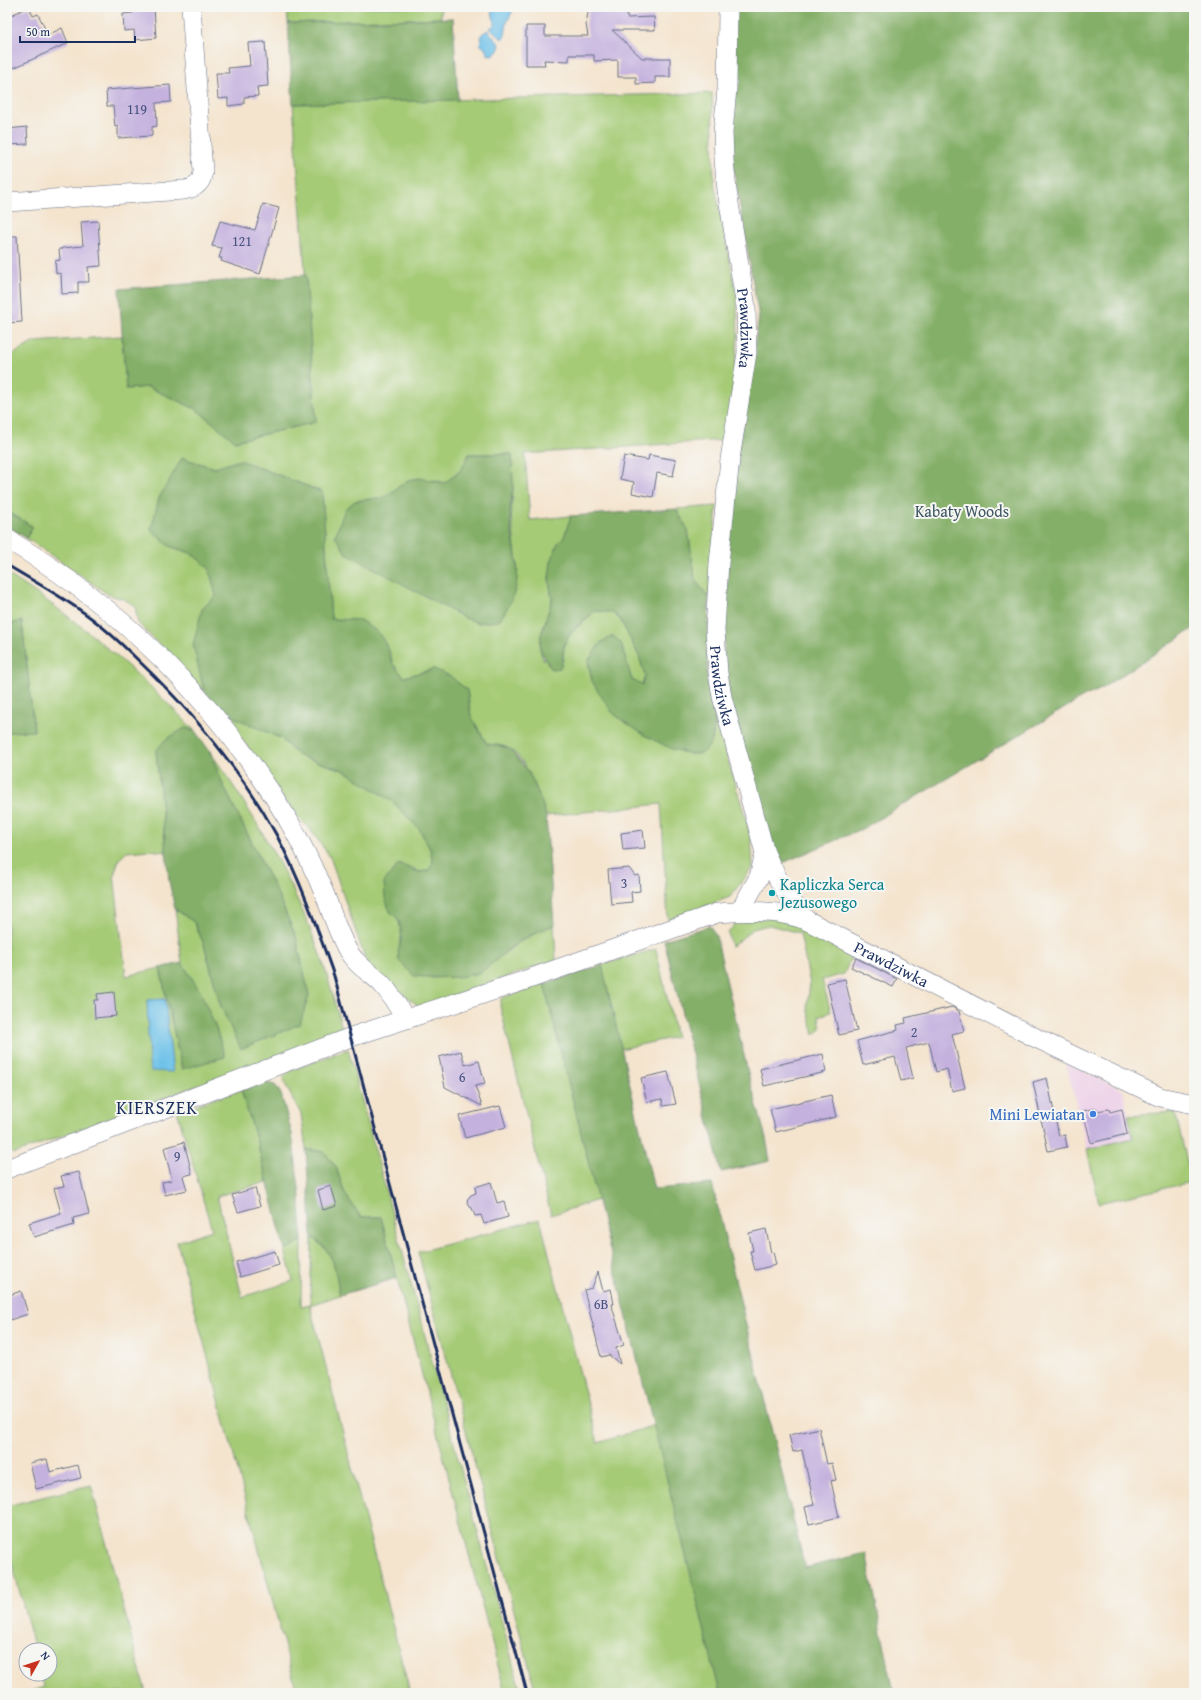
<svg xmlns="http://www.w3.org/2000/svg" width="1201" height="1700" font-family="'Gentium Book Plus',serif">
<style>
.built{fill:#edd0e8}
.green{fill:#a5cb76;stroke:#607d6a;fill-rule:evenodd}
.forest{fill:#84af67;stroke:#506f62}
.water{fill:#6dc1e9;stroke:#4478a4}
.building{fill:#c4b1de}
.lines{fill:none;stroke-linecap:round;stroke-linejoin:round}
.minor-casing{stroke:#676e85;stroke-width:20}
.minor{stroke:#fff;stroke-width:19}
.rail{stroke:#1b2f5e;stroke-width:3}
.culture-dot{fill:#0f9aa8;stroke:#f6f6f2;stroke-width:1.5}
.shop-dot{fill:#3f7fe0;stroke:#f6f6f2;stroke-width:1.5}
.labels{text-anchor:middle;stroke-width:4;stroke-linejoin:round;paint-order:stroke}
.number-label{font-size:14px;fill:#45507e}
.street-label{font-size:16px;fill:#1b2f5e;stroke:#f6f6f2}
.park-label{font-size:16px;fill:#3e5664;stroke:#f6f6f2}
.culture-label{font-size:16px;fill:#0d838f;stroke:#f6f6f2;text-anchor:start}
.shop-label{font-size:16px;fill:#366cbe;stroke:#f6f6f2;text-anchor:end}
.quarter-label{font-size:18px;letter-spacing:1px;fill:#1b2f5e;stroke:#f6f6f2}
</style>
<rect width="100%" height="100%" fill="#f6f6f2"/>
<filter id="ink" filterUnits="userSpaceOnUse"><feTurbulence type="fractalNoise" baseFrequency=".025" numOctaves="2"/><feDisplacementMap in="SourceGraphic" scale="8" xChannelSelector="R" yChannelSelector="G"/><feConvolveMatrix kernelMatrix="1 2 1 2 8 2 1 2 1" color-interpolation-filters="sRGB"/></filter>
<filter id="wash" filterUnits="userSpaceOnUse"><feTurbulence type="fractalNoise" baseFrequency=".012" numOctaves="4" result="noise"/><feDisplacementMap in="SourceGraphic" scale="16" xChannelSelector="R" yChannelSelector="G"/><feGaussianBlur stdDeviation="0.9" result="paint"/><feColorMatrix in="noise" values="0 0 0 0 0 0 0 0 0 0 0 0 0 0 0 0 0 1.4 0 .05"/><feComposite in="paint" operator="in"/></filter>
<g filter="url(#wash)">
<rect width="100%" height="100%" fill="#f4e4ce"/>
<path class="built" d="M1066,1063L1123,1090L1133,1138L1087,1149Z"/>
<path class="green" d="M287,7H441V18L288,23Z
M712,93L714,182L737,297L738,337L733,386L725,440L525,454L530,520L571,516L564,537L558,543L549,578L552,600L541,635L540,649L543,659L563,661L564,644L572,632L595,611L611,612L620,619L639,656L645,675L642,686L632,680L626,664L588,661L592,681L613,713L646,736L699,754C714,745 713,734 715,718L751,835L753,867L730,897L668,920L661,804L546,816C540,797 527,758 508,748C502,745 494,745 487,744L471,716L467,690L434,669L404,677L393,664L388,648L360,620L331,619L322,492L240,460L215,468L182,458L169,546L191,553L209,568L217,596L202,609L204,691L138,623L135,606L124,599L109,595L26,538L33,527L7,511V358L34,342L122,336L126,389L148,387L196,409L235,441L316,422L293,104ZM469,454H512L513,489L511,514L518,572L355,501L385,497L393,492L434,480L445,483L461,470Z
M717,506L709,598L695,580L688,530L676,509Z
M7,574C77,618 138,672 195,731L185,728L156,751L166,852L150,850L127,852L119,859L114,875L126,976L160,968L182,1069L200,991L182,963L175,909L194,922L204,944L221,1007L309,995L296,937L277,893L224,787L209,750C253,813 293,880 319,952C329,978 335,1005 343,1031L14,1154L7,1150V732L34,730L22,621L7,625Z
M223,712L280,738L299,756L343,770L392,801L420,830L430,849L433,864L428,871L419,872L411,867L395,915C402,925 403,935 399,946L431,978L453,977L478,973L518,943L541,930L554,925L556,960L420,1007L368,967L330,857L310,829L292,811Z
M773,918L795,925L854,951L844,974L822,980L831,1012L819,1016L821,1029L814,1035L807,1007L810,984L800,933L769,925L753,929L731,947L728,933L739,919Z
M656,949L676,1037L621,1049L602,965Z
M544,984L598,1200L551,1215L500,1006L501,998Z
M348,1049L521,1693H505L381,1217H361L345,1194L336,1167L324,1152L306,1149L301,1114L288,1090L283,1077L290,1071Z
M241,1090L256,1138L267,1182L217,1196L242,1297L293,1281L285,1250L302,1241L301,1307L310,1305L312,1237C337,1255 334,1268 340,1295L310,1305L410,1693H297L177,1242L212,1230L177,1111Z
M1175,1112L1192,1182L1099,1203L1087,1149L1133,1138L1128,1115Z
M540,1219L598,1443L655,1425L720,1693H536L418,1252Z
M91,1485L146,1693H27L44,1687L41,1674H50V1650H35L7,1544V1495L10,1505Z"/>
<path class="forest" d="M733,7H1194V628L1099,690L1085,696L862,829L778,865L734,734L724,652L728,513L759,317L732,160Z
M453,18L458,100L293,104L288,23Z
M306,275L316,422L235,441L196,409L148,387L126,389L119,289Z
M469,454H512C512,465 513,477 513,488C512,496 510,504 510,512C512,559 531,576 499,621L478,623L465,618L346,553L335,536L345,509L355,501L385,497L408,480L419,478L445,483L461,470Z
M182,458L215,468L240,460L322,492L331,619L360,620L378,632L388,648L393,664L404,677L434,669L450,676L467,690L471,716L487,744L501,746L510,749L528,771L540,797L546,816L554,925C538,931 521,939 508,950C498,957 490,968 478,973C462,979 431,978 414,976L399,961L398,952L402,937L399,921L395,915L390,912L385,898L384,882L399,864L419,872L428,871L433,863L430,849L420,830L392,801L343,770L299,756L280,738L223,712L204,691L193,645L202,609L216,596L209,568L191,553L169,546L151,530L159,498Z
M676,509L688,530L695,580L709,598L707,682L715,718L712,741L707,749L699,754H690L672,749L646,736L623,721L613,713L599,693L592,681L588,661L601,642L613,636L621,643L632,680L642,685L645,675L639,656L620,619L611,612L595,611C585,620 570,630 565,643C562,651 564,660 560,668L551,669L540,649L541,635L552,600L549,578L551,562L558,543L564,537L571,516Z
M7,511L33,527L26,538L7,526Z
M22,621L34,731L7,732V625Z
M185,728L195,731L209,750L224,787L277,893L296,937L309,995L300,1024L241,1049L221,1007L204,944L194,922L175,909L169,881L156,751L165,740Z
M710,926L716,936L750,1081L766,1138L770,1161L721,1172L664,940Z
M182,963L200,991L216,1028L225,1057L182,1069L160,968Z
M602,965L654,1189L712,1184L805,1568L866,1553L894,1693H720L544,984Z
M264,1082L275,1085L281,1094L292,1134L300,1196L302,1241L285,1250L256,1138L241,1090Z
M306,1149L324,1152L336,1167L345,1194L361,1217H381L397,1278L340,1295C334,1268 337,1255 312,1237Z"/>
<path class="water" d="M491,7H511L513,10L507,22L505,36L502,39L490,28L495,25Z
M488,30L500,45L498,51L492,55L487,54L486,49L480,44L482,34Z
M165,999L173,1072L151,1071L149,1063L147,1000Z"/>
<g id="blocks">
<path class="building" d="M29,7L33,16L38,14L48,35L62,28L68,43L7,71V17Z
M132,7H154L156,38L135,40L134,30L124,31L123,14L133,13Z
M589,7H627V18L654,17L655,30H612L642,58H670V77H655V83L636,84V77H618V60L594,61V55H569V61L544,60L545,65H526V26H545V36H588L586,24Z
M265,42L268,86L257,87L258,96L244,97V104L228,106V98L218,99L216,73H229L228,68L250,66L248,43Z
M170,85L171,102L156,103L157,126L152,127V136L118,138V126L115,127L113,106H107L106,90Z
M27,127L28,144L7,145V129Z
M263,204L279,208L260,274L221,261L222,258H219L222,248L212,246L220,221L255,230Z
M98,221L101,266L88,267L89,282H78V293L62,294L61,274L56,273L55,261L60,260L59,249H62V248L83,246L81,222Z
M7,236H17L22,322L7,323Z
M649,455L676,460L673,476L657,473L653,497L632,493L634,482L620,479L624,456L648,460Z
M643,830L645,848L623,850L621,833Z
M629,868L635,876L639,875L640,891L631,892L632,902L611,904L608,870Z
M856,958L897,979L893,987L851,967Z
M845,979L857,1031L839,1035L827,983Z
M114,992L116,1016L95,1018L94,1000H98L97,994Z
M952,1007L959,1011L964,1031L952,1034L965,1088L952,1091L947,1069L936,1072L929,1042L906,1048L913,1078L901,1081L895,1057L863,1065L857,1041L898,1030L897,1025L906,1023L905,1018Z
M461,1051L465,1065L479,1061L485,1084L475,1086L482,1106L445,1087L439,1057Z
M823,1054L826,1072L764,1086L760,1069Z
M668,1072L676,1104L663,1106L662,1099L647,1102L641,1078Z
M1047,1078L1059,1136L1065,1135L1067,1147L1048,1151L1033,1082Z
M831,1095L836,1117L776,1132L770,1109Z
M500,1106L506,1127L465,1138L459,1116Z
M1096,1108L1097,1111L1109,1109L1110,1112L1122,1109L1127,1134L1091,1143L1083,1111Z
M184,1142L192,1174L183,1176L187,1190L165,1195L162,1182L172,1180L164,1148Z
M79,1172L89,1214L73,1218L74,1225L34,1237L29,1223L61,1213L54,1188L64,1186L61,1176Z
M491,1182L497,1203L504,1201L508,1217L484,1224L481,1215L475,1216L472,1208L470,1207L467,1200L471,1195L476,1193L475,1187Z
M331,1186L337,1206L323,1210L318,1190Z
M255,1188L260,1206L238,1212L232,1195Z
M766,1229L771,1253L773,1252L776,1265L755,1270L750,1251H753L749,1233Z
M275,1251L279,1265L240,1277L236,1262Z
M598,1272L603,1291L611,1289L614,1304H612L613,1310L624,1345L616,1348L620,1364L609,1355L601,1357L584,1290L592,1288Z
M21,1291L28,1314L7,1321V1296Z
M819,1428L827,1464L832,1463L836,1480L831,1481L839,1517L809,1524L805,1507L814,1505L809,1481L802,1450L793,1452L789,1435Z
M47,1459L50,1472L78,1465L81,1478L36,1489L30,1463Z"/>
</g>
</g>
<g filter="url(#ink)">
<use href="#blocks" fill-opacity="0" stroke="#676e85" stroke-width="1"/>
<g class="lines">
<defs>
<g id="minor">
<path id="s1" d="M728,7L727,89L723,132L724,160L727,191L746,307L747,353L730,459L719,563L715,630L718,673L722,697L765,853C776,877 789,900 806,920L1036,1038L1160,1097L1194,1104"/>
<path d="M7,202L184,190C196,188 202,183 203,171L191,7"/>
<path d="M7,539C122,608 218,703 287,818C301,842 314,869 325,895C332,914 338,933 348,951C356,965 371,973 382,984C392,995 398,1006 405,1019"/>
<path d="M740,911L759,877L765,853"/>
<path d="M7,1169L351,1037L523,981L717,913C748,911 777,909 806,920"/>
</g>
</defs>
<use href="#minor" class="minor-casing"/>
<use href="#minor" class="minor"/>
<path class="rail" d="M7,565C30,579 54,592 77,608C100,623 121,643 141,663C194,714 242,771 277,836C301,881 317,928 334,976L527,1693"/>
</g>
</g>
<circle class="culture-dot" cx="772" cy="893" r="4"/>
<circle class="shop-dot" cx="1093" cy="1114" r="4"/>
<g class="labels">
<g class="number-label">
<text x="137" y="114">119</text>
<text x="242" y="246">121</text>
<text x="624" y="888">3</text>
<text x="914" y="1037">2</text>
<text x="462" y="1082">6</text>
<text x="177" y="1161">9</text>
<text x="601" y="1309">6B</text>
</g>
<g class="street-label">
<text dy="6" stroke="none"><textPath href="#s1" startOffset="323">Prawdziwka</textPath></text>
<text dy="6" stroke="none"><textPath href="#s1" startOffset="683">Prawdziwka</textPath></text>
<text dy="6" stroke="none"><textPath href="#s1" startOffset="1031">Prawdziwka</textPath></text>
</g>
<g class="park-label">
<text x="962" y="517">Kabaty Woods</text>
</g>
<g class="culture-label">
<text x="780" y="890">Kapliczka Serca<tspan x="780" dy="18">Jezusowego</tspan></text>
</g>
<g class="shop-label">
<text x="1085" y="1120">Mini Lewiatan</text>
</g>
<g class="quarter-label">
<text x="157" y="1114">KIERSZEK</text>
</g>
</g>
<rect width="1201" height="1700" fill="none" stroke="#f6f6f2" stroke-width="24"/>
<g transform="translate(38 1662) rotate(51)"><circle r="19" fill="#f6f6f2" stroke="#9ea6b7"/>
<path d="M0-3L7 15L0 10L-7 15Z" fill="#c8321e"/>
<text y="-6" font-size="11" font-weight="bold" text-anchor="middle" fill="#1b2f5e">N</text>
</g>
<path d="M20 36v6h115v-6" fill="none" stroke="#1b2f5e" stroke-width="2"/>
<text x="26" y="36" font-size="12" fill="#1b2f5e" stroke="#f6f6f2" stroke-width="3" paint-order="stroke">50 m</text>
</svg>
